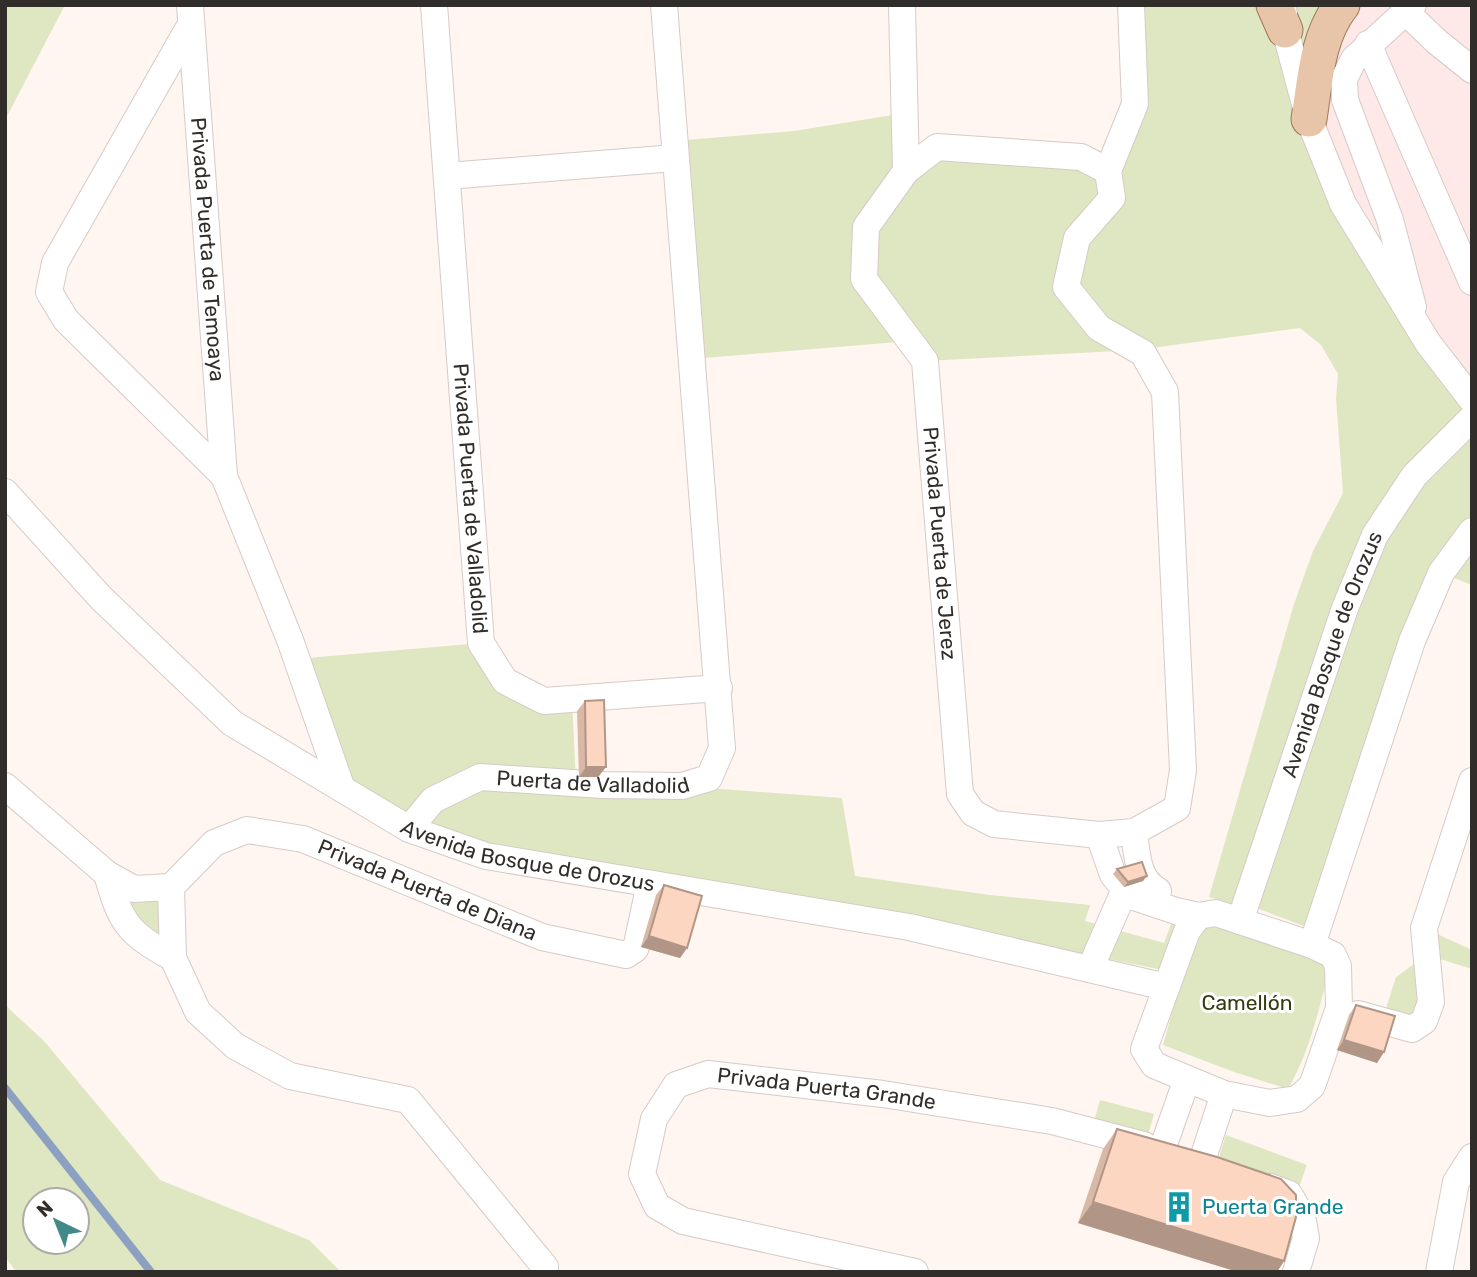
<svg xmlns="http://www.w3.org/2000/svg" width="1477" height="1277" font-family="Rubik,sans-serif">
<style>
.commercial{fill:#fee8e8}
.green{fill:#dfe6c2;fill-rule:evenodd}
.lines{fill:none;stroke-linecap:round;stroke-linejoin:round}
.stream{stroke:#8ca1c1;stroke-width:8}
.minor-casing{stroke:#d6cbc5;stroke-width:28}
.major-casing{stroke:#9e7757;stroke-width:37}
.minor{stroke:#fff;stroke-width:26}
.major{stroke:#e8c5a9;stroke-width:35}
.wall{fill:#dab8a6}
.shaded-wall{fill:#b19687}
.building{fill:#fdd6c1;stroke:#b19687;stroke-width:2}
.labels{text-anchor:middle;stroke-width:6;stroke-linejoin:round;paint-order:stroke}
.street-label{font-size:21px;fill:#312d2a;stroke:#fff}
.park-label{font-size:21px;fill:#353a0c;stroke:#fff}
.culture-label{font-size:21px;fill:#0d838f;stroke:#fff;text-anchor:start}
</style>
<rect width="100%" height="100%" fill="#fff6f1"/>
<path class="commercial" d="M1342,5H1472V400L1309,119Z"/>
<path class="green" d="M5,5H65L5,120Z
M1131,5H1342L1309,119L1472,400V585L1441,573L1314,930L1246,904L1240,906L1209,897L1294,604L1313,551L1343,493L1336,398L1338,374L1321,345L1300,328L1136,350L925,361L910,341L692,359L674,141L794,131L905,113L906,170L937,147L1108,171L1135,104Z
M481,643L505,681L572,698L576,783L682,786L842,798L855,876L990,895L1090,905L1085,921L1164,943L1175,913L1186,917L1163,970L911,919L486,856L342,789L296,659Z
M171,887L173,958L117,910L134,889Z
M1206,922L1311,952L1329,970C1319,1010 1309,1053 1288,1089L1234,1072L1163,1045L1179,987Z
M1424,928L1472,950V969L1427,955L1424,1021L1384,1015L1396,977L1426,955Z
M5,1005L44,1041L160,1180L309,1240L341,1272H16L5,1256ZM35,1200H77V1242H35Z
M1100,1100L1154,1114L1147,1139L1093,1125Z
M1226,1135L1307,1165L1299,1187L1218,1160Z"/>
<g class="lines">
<path class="stream" d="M5,1088L151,1272"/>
<defs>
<g id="minor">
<path id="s1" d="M190,5L224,476L290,640L342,789"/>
<path id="s2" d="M434,5L481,643L505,681L544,701L719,688"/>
<path d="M902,5L906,171"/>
<path d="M1413,5L1354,59L1344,79L1345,100L1390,220L1413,307"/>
<path d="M1405,11L1436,41L1472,70"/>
<path d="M1284,13L1285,30L1309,119L1343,204L1428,343L1472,400"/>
<path d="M191,24L55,263L49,292L66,320L224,476"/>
<path d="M1368,44L1472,282"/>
<path id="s3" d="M1108,171L1081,157L937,147L906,171L866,227L864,279L925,361L960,794L973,813L994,824L1099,835L1134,832L1177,808L1183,770L1165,392L1143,353L1099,328L1066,287L1077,238L1112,198L1108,171L1135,104L1131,5"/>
<path d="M447,176L675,158"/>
<path id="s4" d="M5,492L101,598L232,723L409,829L486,856L909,927L1166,987"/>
<path d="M5,786L107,874L134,889L171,887"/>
<path id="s5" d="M409,829L433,800L480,777L603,785L682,786L709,778L722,748L664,5"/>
<path d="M1134,832C1137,854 1137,879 1158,891"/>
<path d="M1099,835L1113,875L1131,896L1176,911L1198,916L1216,913L1312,945L1333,955L1338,966L1339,1008L1312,1086L1297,1099L1270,1103L1224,1094L1154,1065L1144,1049L1187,931L1198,916"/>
<path d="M107,874C121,924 128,933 173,958"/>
<path id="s6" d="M1240,921L1345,608L1375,535L1414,476L1472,418"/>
<path d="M1312,945L1412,641L1441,573L1472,531"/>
<path d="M1090,969L1125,889L1137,885"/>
<path d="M1358,1014L1412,1029L1424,1021L1431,1002L1424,928L1472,781"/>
<path d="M1162,1150L1187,1079"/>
<path d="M1202,1161L1224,1094"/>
<path d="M1270,1187L1289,1194L1302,1216L1306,1238L1296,1272"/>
<path id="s7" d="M545,1267L408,1100L290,1076L235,1046L198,1012L173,958L171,887L214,843L247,830L303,839L542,937L626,955L635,949L637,944L650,884"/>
<path id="s8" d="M915,1272L683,1221L657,1206L642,1174L654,1119L676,1085L708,1074L883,1094L1052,1121L1144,1145"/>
<path d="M1439,1272L1456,1182L1472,1157"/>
</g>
<path id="major" d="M1274,5L1285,30
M1309,119C1315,81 1317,36 1342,5"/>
</defs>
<use href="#minor" class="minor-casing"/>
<use href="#major" class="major-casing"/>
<use href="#minor" class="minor"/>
<use href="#major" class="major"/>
</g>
<path class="wall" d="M585,701L606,767L598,777H579L577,711Z
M1117,869L1143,881L1124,887L1113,874Z
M664,885L687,948L680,958L641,947L656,895Z
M1356,1005L1384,1052L1377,1063L1337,1050L1349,1015Z
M1117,1129L1284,1261L1277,1272H1238L1078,1223L1103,1149Z"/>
<path class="shaded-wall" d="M586,767H606L598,777H579Z
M1147,876L1143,881L1124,887L1128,882Z
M649,936L687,948L680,958L641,947Z
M1344,1040L1384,1052L1377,1063L1337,1050Z
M1093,1202L1284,1261L1277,1272H1238L1078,1223Z"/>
<path class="building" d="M604,700L606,767H586L585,701Z
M1142,862L1147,876L1128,882L1117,869Z
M664,885L702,896L687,948L649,936Z
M1356,1005L1395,1016L1384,1052L1344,1040Z
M1117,1129L1217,1157L1281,1179L1296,1195V1217L1284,1261L1093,1202Z"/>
<defs>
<symbol id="building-bare" viewBox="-9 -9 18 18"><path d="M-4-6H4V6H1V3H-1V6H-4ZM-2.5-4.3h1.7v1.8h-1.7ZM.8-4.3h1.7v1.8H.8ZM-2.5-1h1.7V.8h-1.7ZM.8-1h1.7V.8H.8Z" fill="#0f9aa8" stroke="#fff" stroke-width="2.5" paint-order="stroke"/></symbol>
</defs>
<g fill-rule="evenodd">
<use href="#building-bare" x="1157" y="1185" width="44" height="44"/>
</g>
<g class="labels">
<g class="street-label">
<text dy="7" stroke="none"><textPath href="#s1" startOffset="245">Privada Puerta de Temoaya</textPath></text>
<text dy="7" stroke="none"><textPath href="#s2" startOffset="495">Privada Puerta de Valladolid</textPath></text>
<text dy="7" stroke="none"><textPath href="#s3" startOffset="620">Privada Puerta de Jerez</textPath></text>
<text dy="7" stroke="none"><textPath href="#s6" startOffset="282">Avenida Bosque de Orozus</textPath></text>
<text dy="7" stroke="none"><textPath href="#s5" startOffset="203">Puerta de Valladolid</textPath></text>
<text dy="7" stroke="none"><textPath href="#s4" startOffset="653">Avenida Bosque de Orozus</textPath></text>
<text dy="7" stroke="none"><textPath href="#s7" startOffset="868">Privada Puerta de Diana</textPath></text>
<text dy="7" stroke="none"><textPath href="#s8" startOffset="553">Privada Puerta Grande</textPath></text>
</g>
<g class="park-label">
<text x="1247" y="1010">Camellón</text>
</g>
<g class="culture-label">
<text x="1202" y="1214">Puerta Grande</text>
</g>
</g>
<rect width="1477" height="1277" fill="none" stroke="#312d2a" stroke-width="14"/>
<g transform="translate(56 1221) rotate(317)"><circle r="33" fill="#ffffff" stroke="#adabaa" stroke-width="2"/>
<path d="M0-5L12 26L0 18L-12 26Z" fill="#428a89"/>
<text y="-10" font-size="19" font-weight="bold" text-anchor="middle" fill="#312d2a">N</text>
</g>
</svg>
